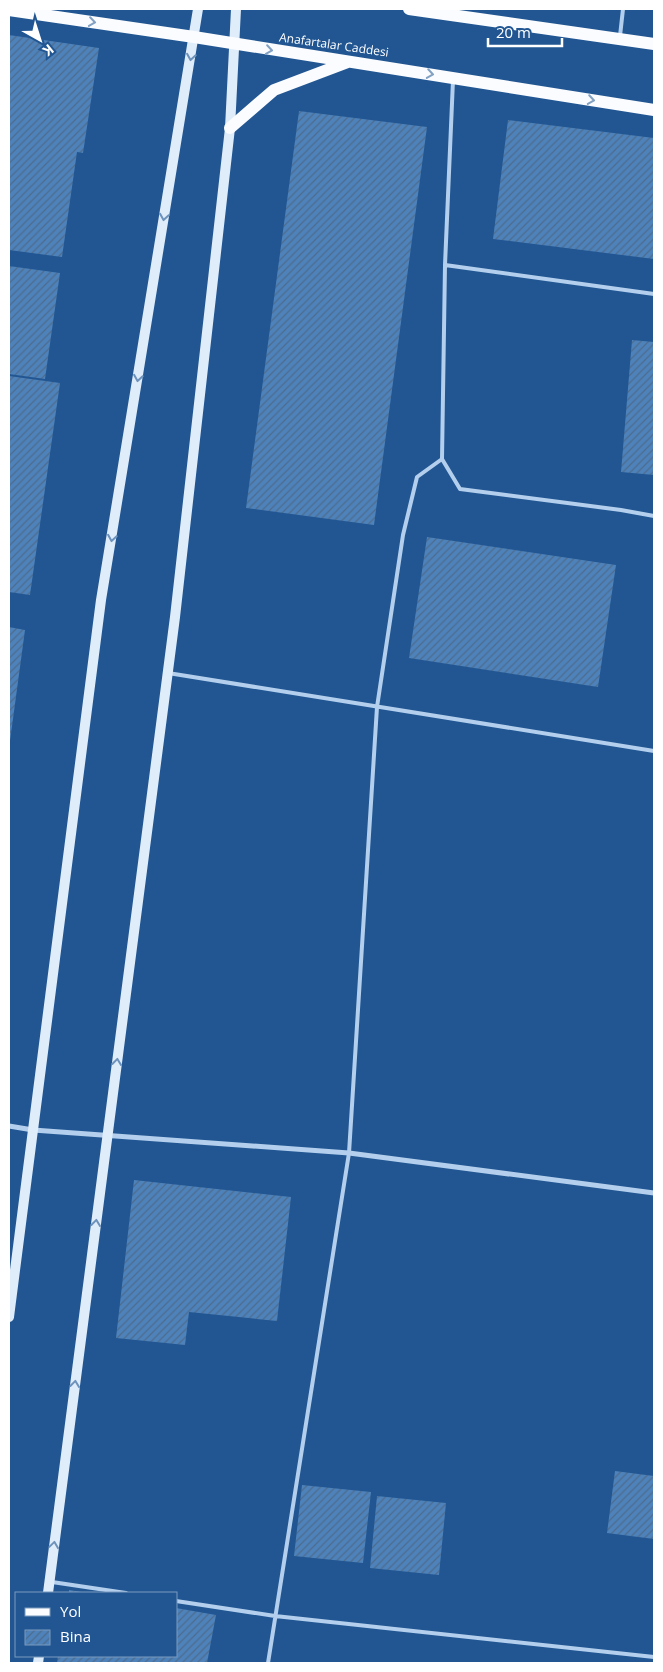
<svg xmlns="http://www.w3.org/2000/svg" width="663" height="1672" font-family="'Open Sans',sans-serif">
<style>
.building{fill:url(#building-hatch)}
.lines{fill:none;stroke-linecap:round;stroke-linejoin:round}
.service{stroke:#b3cfed;stroke-width:4}
.minor{stroke:#b3cfed;stroke-width:5}
.secondary{stroke:#dfecfa;stroke-width:10}
.primary{stroke:#fafcff;stroke-width:12}
.oneway{stroke:#83a1c3}
.oneway2{stroke:#6d92bc}
.labels{text-anchor:middle;stroke-width:5;stroke-linejoin:round;paint-order:stroke}
.street-label{font-size:12px;fill:#fff;stroke:#215692}
</style>
<defs>
<pattern id="building-hatch" width="6" height="6" patternUnits="userSpaceOnUse" patternTransform="scale(1.25)"><rect width="6" height="6" fill="#4e82ba"/><path d="M-1 1l2-2M0 6l6-6M5 7l2-2" fill="none" stroke="#4d6c8e"/></pattern>
</defs>
<rect width="100%" height="100%" fill="#215692"/>
<path class="building" d="M9,35L99,48L83,153L77,152L62,257L9,250Z
M299,111L427,127L374,525L246,508Z
M508,120L654,138V259L493,239Z
M9,266L60,273L45,379L9,374Z
M632,340L654,342V475L621,472Z
M9,376L60,383L30,595L9,592Z
M427,537L616,565L598,687L409,658Z
M9,627L25,630L10,741H9Z
M134,1180L291,1197L277,1321L189,1312L185,1345L116,1338Z
M615,1471L654,1476V1539L607,1533Z
M302,1485L371,1492L363,1563L294,1556Z
M377,1496L446,1503L439,1575L370,1568Z
M69,1590L82,1592V1593H69Z
M176,1608L216,1615L207,1663H57L58,1656H176Z"/>
<g class="lines">
<path class="service" d="M620,36L623,9
M453,80L445,265L442,459L460,489L621,510L654,516
M445,265L654,294
M168,673L654,751
M52,1582L126,1593
M176,1601L275,1616L654,1657
M268,1663L349,1153L377,707L403,535L417,477L442,459"/>
<path class="minor" d="M9,1126L33,1130L349,1153L654,1193"/>
<path class="secondary" d="M9,1317L101,600L198,9
M48,1593L175,617L230,128L236,9
M38,1663L39,1656"/>
<path class="primary" d="M409,9L654,44
M9,10L194,37L654,110
M230,128L274,90L348,62"/>
</g>
<defs><path id="oneway-chevron" d="M-2-3.5L2.5 0L-2 3.5" fill="none" stroke-width="1.6" stroke-linecap="round" stroke-linejoin="round" transform="scale(1.25)"/></defs>
<g class="oneway">
<use href="#oneway-chevron" transform="translate(92 22) rotate(8)"/>
<use href="#oneway-chevron" transform="translate(269 50) rotate(8)"/>
<use href="#oneway-chevron" transform="translate(430 74) rotate(9)"/>
<use href="#oneway-chevron" transform="translate(591 100) rotate(9)"/>
</g>
<g class="oneway2">
<use href="#oneway-chevron" transform="translate(191 57) rotate(99)"/>
<use href="#oneway-chevron" transform="translate(164 217) rotate(99)"/>
<use href="#oneway-chevron" transform="translate(138 378) rotate(99)"/>
<use href="#oneway-chevron" transform="translate(112 538) rotate(99)"/>
<use href="#oneway-chevron" transform="translate(117 1062) rotate(-83)"/>
<use href="#oneway-chevron" transform="translate(96 1223) rotate(-83)"/>
<use href="#oneway-chevron" transform="translate(75 1384) rotate(-83)"/>
<use href="#oneway-chevron" transform="translate(54 1545) rotate(-82)"/>
</g>
<g class="labels">
<g class="street-label">
<text transform="translate(334 45) rotate(8)" y="4">Anafartalar Caddesi</text>
</g>
</g>
<rect width="663" height="1672" fill="none" stroke="#ffffff" stroke-width="20"/>
<rect x="15" y="1592" width="162" height="65" fill="#215692" stroke="#7a9abe"/>
<rect x="25" y="1608" width="25" height="8" fill="#fafcff" stroke="#7a9abe"/>
<text x="60" y="1617" font-size="15" fill="#ffffff">Yol</text>
<rect x="25" y="1630" width="25" height="15" fill="url(#building-hatch)" stroke="#7a9abe"/>
<text x="60" y="1642" font-size="15" fill="#ffffff">Bina</text>
<g transform="translate(40 40) rotate(141)" stroke="#215692" stroke-width="4" paint-order="stroke">
<path d="M0-4L9 19L0 12L-9 19Z" fill="#ffffff"/>
<text y="-8" font-size="14" font-weight="bold" text-anchor="middle" fill="#ffffff">K</text>
</g>
<path d="M488 38v8h74v-8" fill="none" stroke="#ffffff" stroke-width="2.5"/>
<text x="496" y="38" font-size="15" fill="#ffffff" stroke="#215692" stroke-width="4" paint-order="stroke">20 m</text>
</svg>
